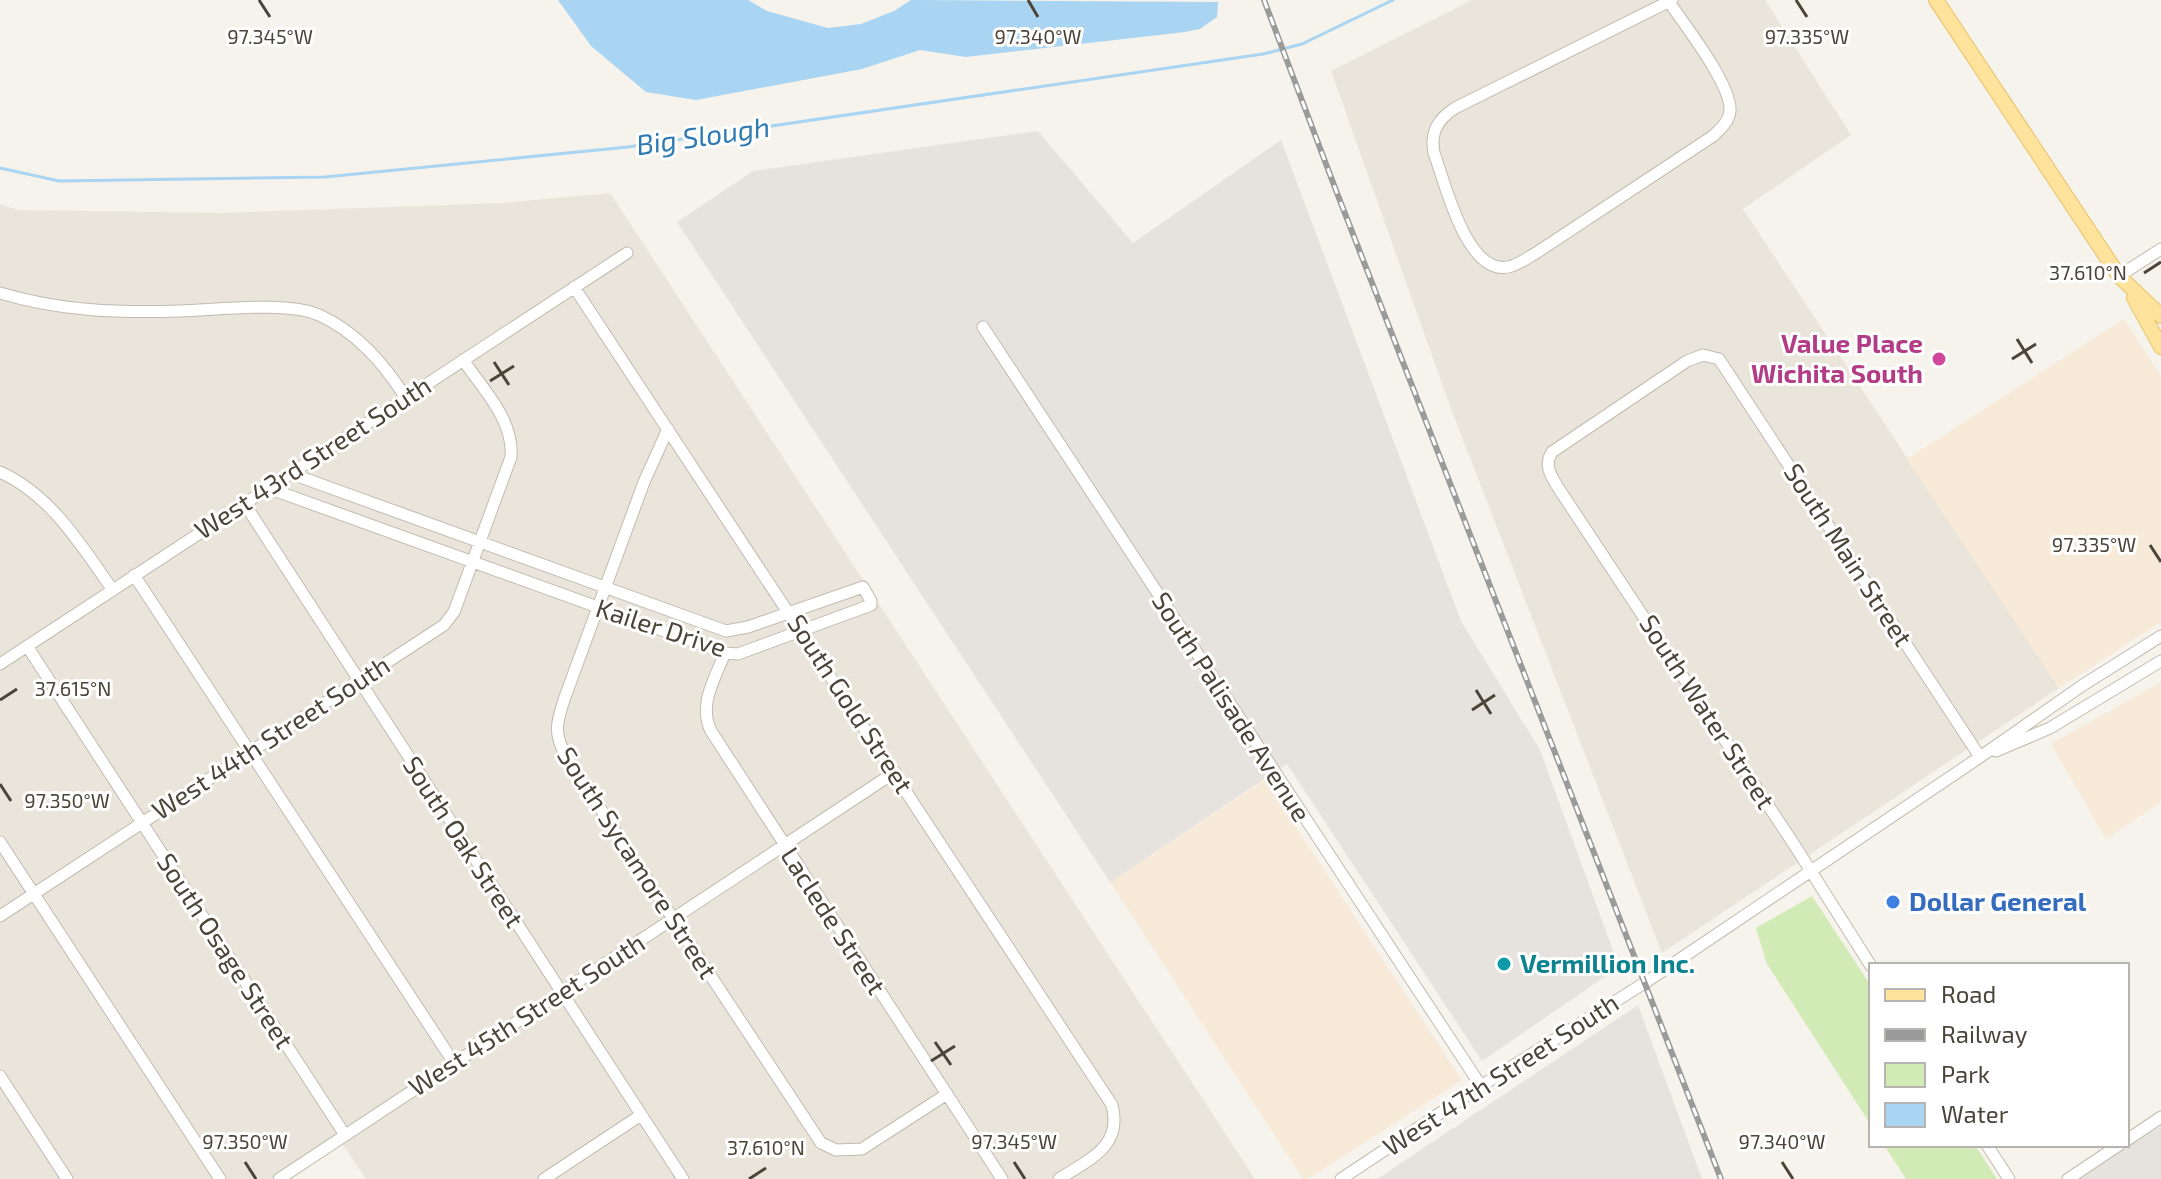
<svg xmlns="http://www.w3.org/2000/svg" width="2161" height="1179" font-family="'Exo 2',sans-serif">
<style>
.residential{fill:#eae5da}
.commercial{fill:#f7ead8}
.industrial{fill:#e6e2dd}
.green{fill:#d2eab5}
.water{fill:#a9d4f2}
.lines{fill:none;stroke-linecap:round;stroke-linejoin:round}
.stream{stroke:#a9d4f2;stroke-width:3}
.minor-casing{stroke:#c2bbae;stroke-width:13}
.major-casing{stroke:#e6c16a;stroke-width:16}
.minor{stroke:#fff;stroke-width:11}
.major{stroke:#ffe39c;stroke-width:14}
.rail-casing{stroke:#9a9a9a;stroke-width:6}
.rail{stroke:#fff;stroke-width:3;stroke-dasharray:9;stroke-linecap:butt}
.ticks{fill:none;stroke:#4b4439;stroke-width:3}
.hotel-dot{fill:#d1479c;stroke:#fff;stroke-width:3}
.shop-dot{fill:#3f7fe0;stroke:#fff;stroke-width:3}
.culture-dot{fill:#0f9aa8;stroke:#fff;stroke-width:3}
.labels{text-anchor:middle;stroke-width:6;stroke-linejoin:round;paint-order:stroke}
.hotel-label{font-size:26px;font-weight:bold;fill:#b23c85;stroke:#fff;text-anchor:end}
.street-label{font-size:26px;fill:#4b4439;stroke:#fff}
.shop-label{font-size:26px;font-weight:bold;fill:#366cbe;stroke:#fff;text-anchor:start}
.culture-label{font-size:26px;font-weight:bold;fill:#0d838f;stroke:#fff;text-anchor:start}
.water-label{font-size:28px;font-style:italic;fill:#2e7ab2;stroke:#fff}
.ticks-label{font-size:20px;text-anchor:middle;fill:#4b4439;stroke:#fff;stroke-width:6;stroke-linejoin:round;paint-order:stroke}
</style>
<rect width="100%" height="100%" fill="#f6f3ec"/>
<path class="residential" d="M1472,0H1765L1851,135L1743,209L2059,688L1662,953L1450,406L1331,71Z
M610,193L1255,1179H366L339,1139L279,1179H0V204L18,210L221,213L503,203Z"/>
<path class="commercial" d="M2124,319L2161,376V622L2059,688L1907,459Z
M2161,682V802L2106,839L2051,744Z
M1265,780L1462,1080L1308,1179H1303L1110,882Z"/>
<path class="industrial" d="M1038,131L1133,243L1281,140L1461,621L1540,750L1619,967L1482,1061L1287,764L1110,882L677,222L753,171Z
M1638,1005L1702,1179H1377Z
M2161,1118V1179H2068L2120,1145H2127Z"/>
<path class="green" d="M1812,896L1871,986V1125L1767,964L1756,928Z
M1884,1145H1975L1997,1179H1906Z"/>
<path class="water" d="M558,0H748L767,11L828,28L861,24L894,11L911,0L1218,2L1217,17L1200,29L1185,32L966,57L920,50L862,69L696,100L646,92L591,46Z"/>
<g class="lines">
<path class="stream" d="M0,168L59,181L325,177L628,147L1263,54L1302,44L1393,0"/>
<defs>
<path id="minor" d="M1669,2C1684,24 1732,85 1730,111C1729,122 1720,129 1713,136L1536,253C1527,258 1518,265 1508,267C1466,275 1445,182 1434,153C1430,132 1438,119 1455,108L1672,0
M2119,276L2161,249
M574,287L1112,1105C1123,1147 1089,1159 1059,1179
M0,293C60,311 118,313 180,311C217,310 287,301 319,315C357,332 384,364 406,398
M983,327L1481,1086
M668,429L644,482L565,697C556,724 553,733 567,758L821,1143L836,1150L862,1149L947,1094
M0,472C51,495 81,545 112,589
M268,488L725,653L738,654L871,605V601L863,587L748,627L726,631L292,474
M244,503L683,1179
M134,575L454,1063
M27,646L345,1135
M725,653C715,678 698,705 711,731L1002,1179
M0,664L627,253
M1996,751L2050,728L2161,661
M0,842L220,1179
M0,916L444,625L454,612L511,457C514,420 483,389 463,360
M1871,966L1795,846L1559,489C1552,477 1543,466 1552,452L1687,361L1703,355L1719,359L1980,757
M0,1076L67,1179
M2127,1140L2161,1117
M1987,1145L2009,1179
M279,1179L895,772
M544,1179L641,1115
M1341,1179L1481,1086L1646,982L1980,757L2083,685L2161,636
M2068,1179L2119,1145"/>
<path id="major" d="M1936,0L2119,276L2161,316
M2134,298L2161,347"/>
</defs>
<use href="#minor" class="minor-casing"/>
<use href="#major" class="major-casing"/>
<use href="#minor" class="minor"/>
<use href="#major" class="major"/>
<defs>
<path id="rail" d="M1264,0L1337,193L1721,1179"/>
</defs>
<use href="#rail" class="rail-casing"/>
<use href="#rail" class="rail"/>
</g>
<path class="ticks" d="M259,0L270,17M1028,0L1038,17M1796,0L1807,17M2144,273L2161,262M2017,339L2032,363M2012,359L2036,344M494,362L509,385M490,381L514,366M2150,545L2161,562M1476,690L1491,714M0,700L17,689M1472,710L1495,695M0,784L11,801M935,1042L951,1065M931,1061L955,1046M245,1162L256,1179M1014,1162L1025,1179M1782,1162L1793,1179M749,1179L766,1168"/>
<circle class="hotel-dot" cx="1939" cy="359" r="8"/>
<circle class="shop-dot" cx="1893" cy="902" r="8"/>
<circle class="culture-dot" cx="1504" cy="964" r="8"/>
<g class="labels">
<g class="hotel-label">
<text x="1923" y="353">Value Place<tspan x="1923" dy="30">Wichita South</tspan></text>
</g>
<g class="street-label">
<text transform="translate(313 458) rotate(-33)" y="9">West 43rd Street South</text>
<text transform="translate(1848 555) rotate(57)" y="9">South Main Street</text>
<text transform="translate(661 628) rotate(18)" y="9">Kailer Drive</text>
<text transform="translate(850 704) rotate(57)" y="9">South Gold Street</text>
<text transform="translate(1231 707) rotate(57)" y="9">South Palisade Avenue</text>
<text transform="translate(1707 712) rotate(57)" y="9">South Water Street</text>
<text transform="translate(271 738) rotate(-33)" y="9">West 44th Street South</text>
<text transform="translate(463 842) rotate(57)" y="9">South Oak Street</text>
<text transform="translate(637 863) rotate(57)" y="9">South Sycamore Street</text>
<text transform="translate(833 921) rotate(57)" y="9">Laclede Street</text>
<text transform="translate(225 951) rotate(57)" y="9">South Osage Street</text>
<text transform="translate(527 1015) rotate(-33)" y="9">West 45th Street South</text>
<text transform="translate(1501 1075) rotate(-33)" y="9">West 47th Street South</text>
</g>
<g class="shop-label">
<text x="1909" y="911">Dollar General</text>
</g>
<g class="culture-label">
<text x="1520" y="973">Vermillion Inc.</text>
</g>
<g class="water-label">
<text transform="translate(703 136) rotate(-8)" y="10">Big Slough</text>
</g>
</g>
<g class="ticks-label">
<text x="270" y="44">97.345°W</text>
<text x="1038" y="44">97.340°W</text>
<text x="1807" y="44">97.335°W</text>
<text x="2088" y="280">37.610°N</text>
<text x="2094" y="552">97.335°W</text>
<text x="73" y="696">37.615°N</text>
<text x="67" y="808">97.350°W</text>
<text x="245" y="1149">97.350°W</text>
<text x="1014" y="1149">97.345°W</text>
<text x="1782" y="1149">97.340°W</text>
<text x="766" y="1155">37.610°N</text>
</g>
<rect x="1869" y="963" width="260" height="184" fill="#ffffff" stroke="#b7b4b0" stroke-width="2"/>
<rect x="1885" y="989" width="40" height="12" fill="#ffe39c" stroke="#b7b4b0" stroke-width="2"/>
<text x="1941" y="1003" font-size="24" fill="#4b4439">Road</text>
<rect x="1885" y="1029" width="40" height="12" fill="#9a9a9a" stroke="#b7b4b0" stroke-width="2"/>
<text x="1941" y="1043" font-size="24" fill="#4b4439">Railway</text>
<rect x="1885" y="1063" width="40" height="24" fill="#d2eab5" stroke="#b7b4b0" stroke-width="2"/>
<text x="1941" y="1083" font-size="24" fill="#4b4439">Park</text>
<rect x="1885" y="1103" width="40" height="24" fill="#a9d4f2" stroke="#b7b4b0" stroke-width="2"/>
<text x="1941" y="1123" font-size="24" fill="#4b4439">Water</text>
</svg>
